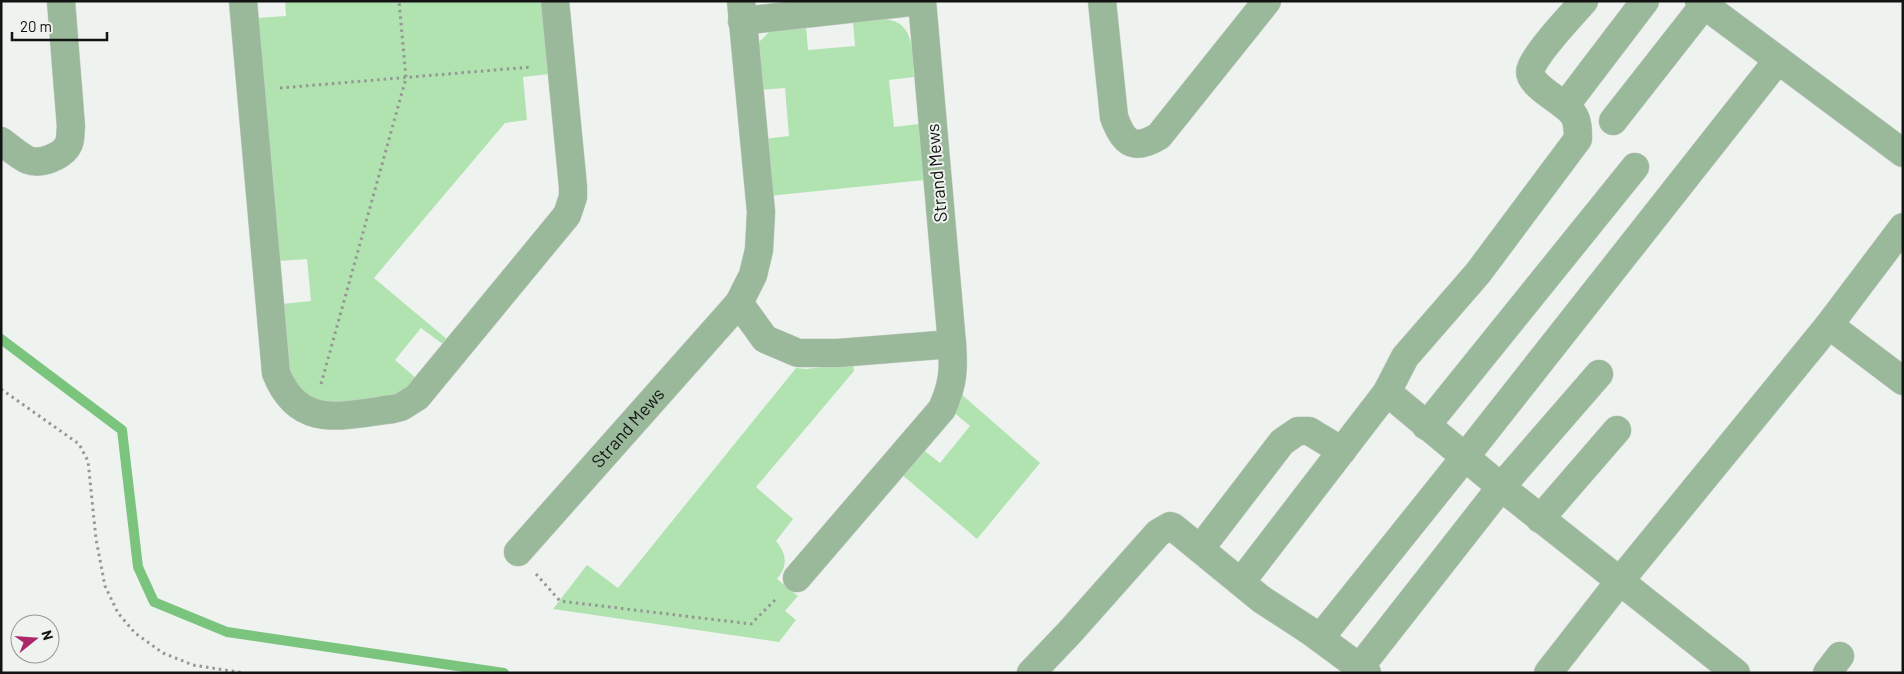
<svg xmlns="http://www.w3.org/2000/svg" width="1904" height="674" font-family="Barlow,sans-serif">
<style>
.green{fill:#b1e3b1}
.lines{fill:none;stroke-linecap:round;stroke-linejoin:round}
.stream{stroke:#7bc47e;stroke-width:10}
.street-casing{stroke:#cccfcc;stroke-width:29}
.path{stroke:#949794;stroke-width:3;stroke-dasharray:2.5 4;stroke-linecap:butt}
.street{stroke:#9ab99a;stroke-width:28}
.labels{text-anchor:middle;stroke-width:4;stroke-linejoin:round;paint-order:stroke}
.street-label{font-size:18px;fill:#121312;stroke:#eff3ef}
</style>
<rect width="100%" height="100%" fill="#eff3ef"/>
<path class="green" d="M285,1H543L549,74L523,77L527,120L505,123L374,278L448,340L444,345L421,328L395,360L417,379L400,395L330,405L303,395L288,371L282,304L311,301L307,259L279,261L257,18L286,16Z
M885,19C916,22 912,54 914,77L889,80L894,127L919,124L924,180L769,196L764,139L789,136L785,88L759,90V42L769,32L806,26L808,50L855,46L853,22Z
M853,363L854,371L756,487L793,519L776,541C787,554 788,566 777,579L798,596L785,611L796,620L779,642L553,609L587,565L618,588L796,368L806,369Z
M960,393L1040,463L977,539L900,473L921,448L940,463L970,426L951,410Z"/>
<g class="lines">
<path class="stream" d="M1,339L122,430L138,567L154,602L227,632L504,673"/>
<defs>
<g id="street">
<path d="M243,1L276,373C299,431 343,415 393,409L401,407L417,397L567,215L573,197V187L555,1"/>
<path d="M1102,1L1114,117C1123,142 1133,152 1159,136L1267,1"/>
<path d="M1699,1L1903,153"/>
<path d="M742,21L920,1"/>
<path d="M1565,106L1645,1"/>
<path d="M1613,121L1704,5"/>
<path d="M1,141C9,147 19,156 28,160C41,165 64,156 69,143C71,138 70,132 71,127L61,1"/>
<path d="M739,303L765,339L798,353H838L952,344"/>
<path d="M1829,325L1903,381"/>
<path d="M1387,392L1501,487L1736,673"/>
<path d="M1426,426L1635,167"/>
<path d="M1540,519L1617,430"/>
<path d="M1200,549L1282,442L1298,431H1309L1342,451"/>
<path id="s1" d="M518,552L739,303L753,275L759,250L761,212L741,1"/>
<path d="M797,578L942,409C953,384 954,371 952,344L922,1"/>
<path d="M1241,582L1387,392L1405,357L1478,273L1578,139C1578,130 1578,121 1573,114C1564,101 1524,84 1531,68C1538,50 1570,17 1584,1"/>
<path d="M1320,638L1465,457L1778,60"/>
<path d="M1360,667L1501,487L1599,374"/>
<path d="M1031,673L1070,632L1158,533L1170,526L1173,527L1261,599L1310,631L1367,673"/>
<path d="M1548,673L1619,582L1829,325L1903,227"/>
<path d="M1827,673L1840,656"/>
</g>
</defs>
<use href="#street" class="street-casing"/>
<path class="path" d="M280,88L531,67
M321,384L406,78L399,1
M1,389L79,444L88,461L96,539L105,586L118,613L135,633L163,653L193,665L244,673
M536,574L560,601L751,624L777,598"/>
<use href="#street" class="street"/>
</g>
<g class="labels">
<g class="street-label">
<text transform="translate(937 173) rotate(-95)" y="6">Strand Mews</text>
<text dy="6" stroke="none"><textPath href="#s1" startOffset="166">Strand Mews</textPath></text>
</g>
</g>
<rect width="1904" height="674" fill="none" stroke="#121312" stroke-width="5"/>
<g transform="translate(35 639) rotate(73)"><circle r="24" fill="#eff3ef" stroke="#979997"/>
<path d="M0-4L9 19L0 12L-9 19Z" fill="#ae276b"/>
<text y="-8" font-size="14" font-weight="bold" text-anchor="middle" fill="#121312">N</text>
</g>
<path d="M12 32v8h95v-8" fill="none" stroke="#121312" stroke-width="2.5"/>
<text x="20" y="32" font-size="15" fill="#121312" stroke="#eff3ef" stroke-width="4" paint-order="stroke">20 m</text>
</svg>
